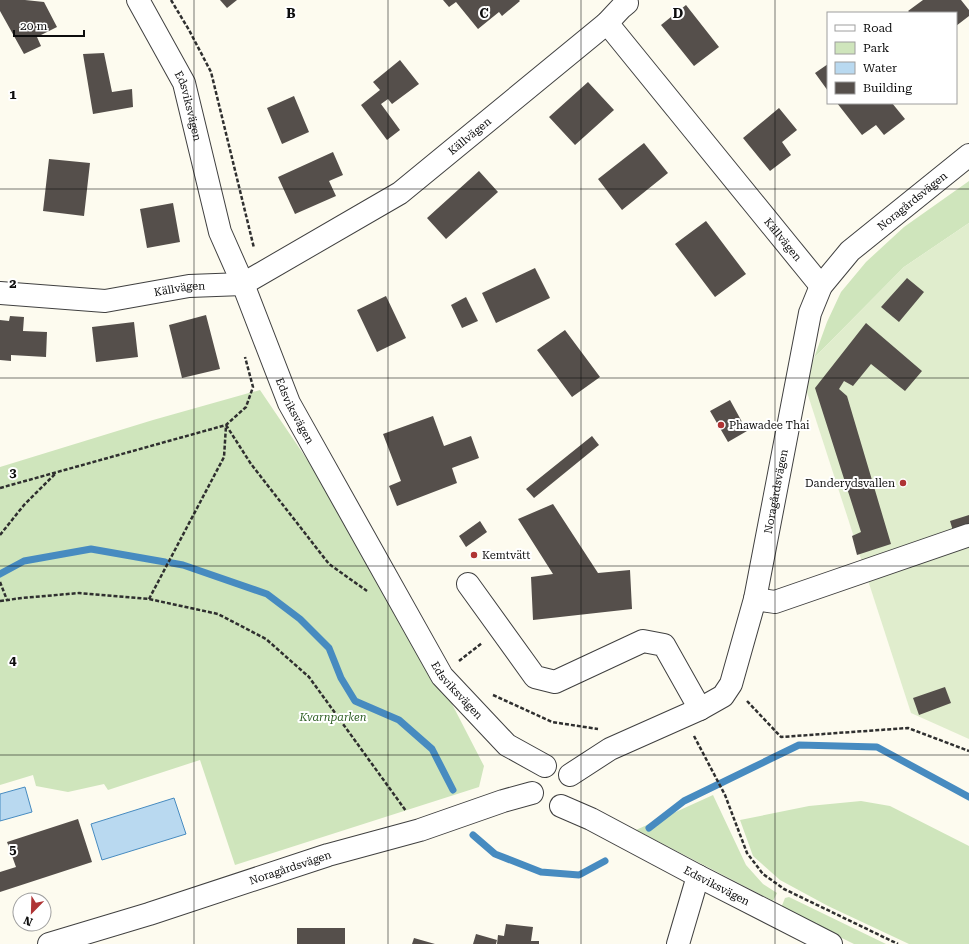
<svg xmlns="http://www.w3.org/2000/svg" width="969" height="944" font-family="'Roboto Serif',serif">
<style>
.green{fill:#cfe5bc}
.pitch{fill:#e0edcd}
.water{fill:#b9d9f0;stroke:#478bc0}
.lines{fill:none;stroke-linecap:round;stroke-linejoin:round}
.stream{stroke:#478bc0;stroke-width:7}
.building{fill:#554f4b}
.minor-casing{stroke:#404040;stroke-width:24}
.path{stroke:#2f2f2f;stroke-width:2.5;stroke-dasharray:4 2;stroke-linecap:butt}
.minor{stroke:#fff;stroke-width:22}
.grid{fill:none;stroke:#0d0d0d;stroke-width:1;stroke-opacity:0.55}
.poi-dot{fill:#af3334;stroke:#fff;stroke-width:1.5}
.labels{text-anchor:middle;stroke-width:4;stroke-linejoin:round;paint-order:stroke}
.street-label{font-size:11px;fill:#0d0d0d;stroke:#fff}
.poi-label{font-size:11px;fill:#0d0d0d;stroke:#fff;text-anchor:start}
.park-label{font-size:11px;font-style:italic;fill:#2e5f24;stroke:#fff}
.grid-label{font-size:13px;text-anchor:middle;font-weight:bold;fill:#0d0d0d;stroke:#fff;stroke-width:4;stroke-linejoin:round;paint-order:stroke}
</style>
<rect width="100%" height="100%" fill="#fdfbef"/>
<path class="green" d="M969,181V223L904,267L814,358L827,322L841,292L866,262L904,227Z
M260,390L386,576L484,766L479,787L235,865L200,760L108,790L104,784L68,792L36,786L33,775L0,785V467L153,420Z
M713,795L746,865L763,884L777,893L773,901L636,830Z
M861,801L890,806L969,846V944H909L828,906L780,880L753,856L740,820L809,806Z
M789,897L886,944H854L781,908L785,898Z"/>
<path class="pitch" d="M969,223V739L911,713L804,383L814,358L904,267Z"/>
<path class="water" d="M25,787L32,812L0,821V794Z
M174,798L186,834L102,860L91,824Z"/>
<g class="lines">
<path class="stream" d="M172,563L183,565L267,594L300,619L329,648L341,678L355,701L399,720L432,749L453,790
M0,574L24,561L91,549L165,562
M649,828L684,801L799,745L877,747L969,797
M473,835L495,854L541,872L579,875L605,861"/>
</g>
<path class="building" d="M0,0H25L44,2L57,27L37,37L41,46L24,54L0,11Z
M220,0H237L227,8Z
M443,0H519L520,1L502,16L499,12L478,29L456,2L449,7Z
M923,0H961L969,10V16L956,26V13H910L908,11Z
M686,5L719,47L694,66L661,25Z
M104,53L112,92L132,89L133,107L93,114L83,54Z
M400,60L419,84L392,104L388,99L381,104L400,130L387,140L361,105L380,90L373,82Z
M828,64V91L815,73Z
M588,82L614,110L575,145L549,117Z
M294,96L309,132L282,144L267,108Z
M837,103H892L905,119L884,135L876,125L862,135Z
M779,108L797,130L782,142L791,155L770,171L743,138Z
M644,143L668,173L622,210L598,179Z
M333,152L343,175L329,181L336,196L295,214L278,177Z
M49,159L90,163L84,216L43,211Z
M479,171L498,192L446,239L427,218Z
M173,203L180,242L147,248L140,209Z
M706,221L746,274L715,297L675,244Z
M535,268L550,298L496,323L482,293Z
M907,278L924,292L899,322L881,307Z
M386,296L406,338L377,352L357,310Z
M466,297L478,321L462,328L451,305Z
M206,315L220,369L182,378L169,325Z
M10,316L24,317L23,331L47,332L46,357L11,355V361L0,360V320L9,321Z
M134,322L138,357L96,362L92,327Z
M866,323L922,371L905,391L871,364L853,386L844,381L839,389L847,396L891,544L857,555L852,536L861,532L815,388Z
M565,330L600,377L572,397L537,350Z
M730,400L747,431L728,442L710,411Z
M433,416L444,446L471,436L479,458L452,468L457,483L397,506L389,486L401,481L383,434Z
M592,436L599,445L534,498L526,489Z
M553,504L598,573L630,570L632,609L533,620L531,577L553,574L518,519Z
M969,515V529L954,534L950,521Z
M480,521L487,532L466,547L459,536Z
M945,687L951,703L919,715L913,698Z
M78,819L92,862L0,892V872L16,867L7,842Z
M506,924L533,927L531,941H539V944H497L498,935L504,936Z
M297,928H345V944H297Z
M476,934L497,940L496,944H473Z
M414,938L435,944H412Z"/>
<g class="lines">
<defs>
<g id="minor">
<path id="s1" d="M138,0L184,83L220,232L243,284L289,403L442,676L507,745L545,766"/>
<path id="s2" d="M607,23L821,286"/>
<path id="s3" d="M0,293L105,301L189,286L243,284L400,193L607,23L621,8L627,3"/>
<path d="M468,584L535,677L555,682L643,641L664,645L700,709"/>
<path d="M755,599L775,602L969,535"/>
<path id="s4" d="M570,775L610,749L700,709L723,696L731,684L755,599L810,313L821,286L850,251L969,155"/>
<path id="s5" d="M561,806L591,819L698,876L831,944"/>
<path id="s6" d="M49,944L149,914L328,855L420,830L503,801L532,793"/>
<path d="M678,944L698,876"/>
</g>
</defs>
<use href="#minor" class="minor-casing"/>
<path class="path" d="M171,0L189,30L211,72L254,248
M226,425L251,464L329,564L367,591
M0,488L226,425L246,407L253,387L245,357
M0,535L24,505L56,473
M0,582L7,600
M149,599L224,457L226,426
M0,601L22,598L79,593L149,599L218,614L266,639L309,677L406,811
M459,661L482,643
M493,695L552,722L598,729
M747,701L781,737L908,728L969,751
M694,736L725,795L747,853L763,874L784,889L898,944"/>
<use href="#minor" class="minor"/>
</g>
<path class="grid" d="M194,0V944M388,0V944M581,0V944M775,0V944M0,189H969M0,378H969M0,566H969M0,755H969"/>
<g class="poi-dot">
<circle cx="721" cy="425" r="4"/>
<circle cx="903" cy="483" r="4"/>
<circle cx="474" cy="555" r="4"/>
</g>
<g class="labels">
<g class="street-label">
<text dy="4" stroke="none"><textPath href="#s1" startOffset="118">Edsviksvägen</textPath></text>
<text dy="4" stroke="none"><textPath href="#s3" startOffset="516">Källvägen</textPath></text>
<text dy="4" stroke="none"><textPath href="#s4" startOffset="721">Noragårdsvägen</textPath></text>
<text dy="4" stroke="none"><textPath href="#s2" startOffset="279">Källvägen</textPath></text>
<text dy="4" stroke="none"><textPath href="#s3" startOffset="181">Källvägen</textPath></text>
<text dy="4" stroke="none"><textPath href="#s1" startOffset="442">Edsviksvägen</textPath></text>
<text dy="4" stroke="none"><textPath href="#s4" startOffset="385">Noragårdsvägen</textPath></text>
<text dy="4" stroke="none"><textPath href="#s1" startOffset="766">Edsviksvägen</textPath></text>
<text dy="4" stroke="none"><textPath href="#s6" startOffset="253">Noragårdsvägen</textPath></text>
<text dy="4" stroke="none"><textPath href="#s5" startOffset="175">Edsviksvägen</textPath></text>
</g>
<g class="poi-label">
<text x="729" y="429">Phawadee Thai</text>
<text x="895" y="487" text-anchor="end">Danderydsvallen</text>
<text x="482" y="559">Kemtvätt</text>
</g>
<g class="park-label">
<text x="333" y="721">Kvarnparken</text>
</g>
</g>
<g class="grid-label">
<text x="291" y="18">B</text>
<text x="484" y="18">C</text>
<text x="678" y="18">D</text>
<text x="13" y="99">1</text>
<text x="13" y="288">2</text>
<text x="13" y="477">3</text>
<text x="13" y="665">4</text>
<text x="13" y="854">5</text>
</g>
<rect x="827" y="12" width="130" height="92" fill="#ffffff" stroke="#9e9e9e"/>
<rect x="835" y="25" width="20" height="6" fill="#ffffff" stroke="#9e9e9e"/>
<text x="863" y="32" font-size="12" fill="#0d0d0d">Road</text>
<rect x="835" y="42" width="20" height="12" fill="#cfe5bc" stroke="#9e9e9e"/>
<text x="863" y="52" font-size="12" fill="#0d0d0d">Park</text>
<rect x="835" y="62" width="20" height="12" fill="#b9d9f0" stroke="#9e9e9e"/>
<text x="863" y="72" font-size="12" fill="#0d0d0d">Water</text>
<rect x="835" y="82" width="20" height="12" fill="#554f4b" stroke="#9e9e9e"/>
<text x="863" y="92" font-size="12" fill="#0d0d0d">Building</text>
<g transform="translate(32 912) rotate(203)"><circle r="19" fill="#ffffff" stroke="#9e9e9e"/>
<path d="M0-3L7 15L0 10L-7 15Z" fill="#af3334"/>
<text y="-6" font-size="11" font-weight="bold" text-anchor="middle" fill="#0d0d0d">N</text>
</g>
<path d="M14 30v6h70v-6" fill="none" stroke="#0d0d0d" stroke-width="2"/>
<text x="20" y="30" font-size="12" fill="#0d0d0d" stroke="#ffffff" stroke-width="3" paint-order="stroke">20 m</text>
</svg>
